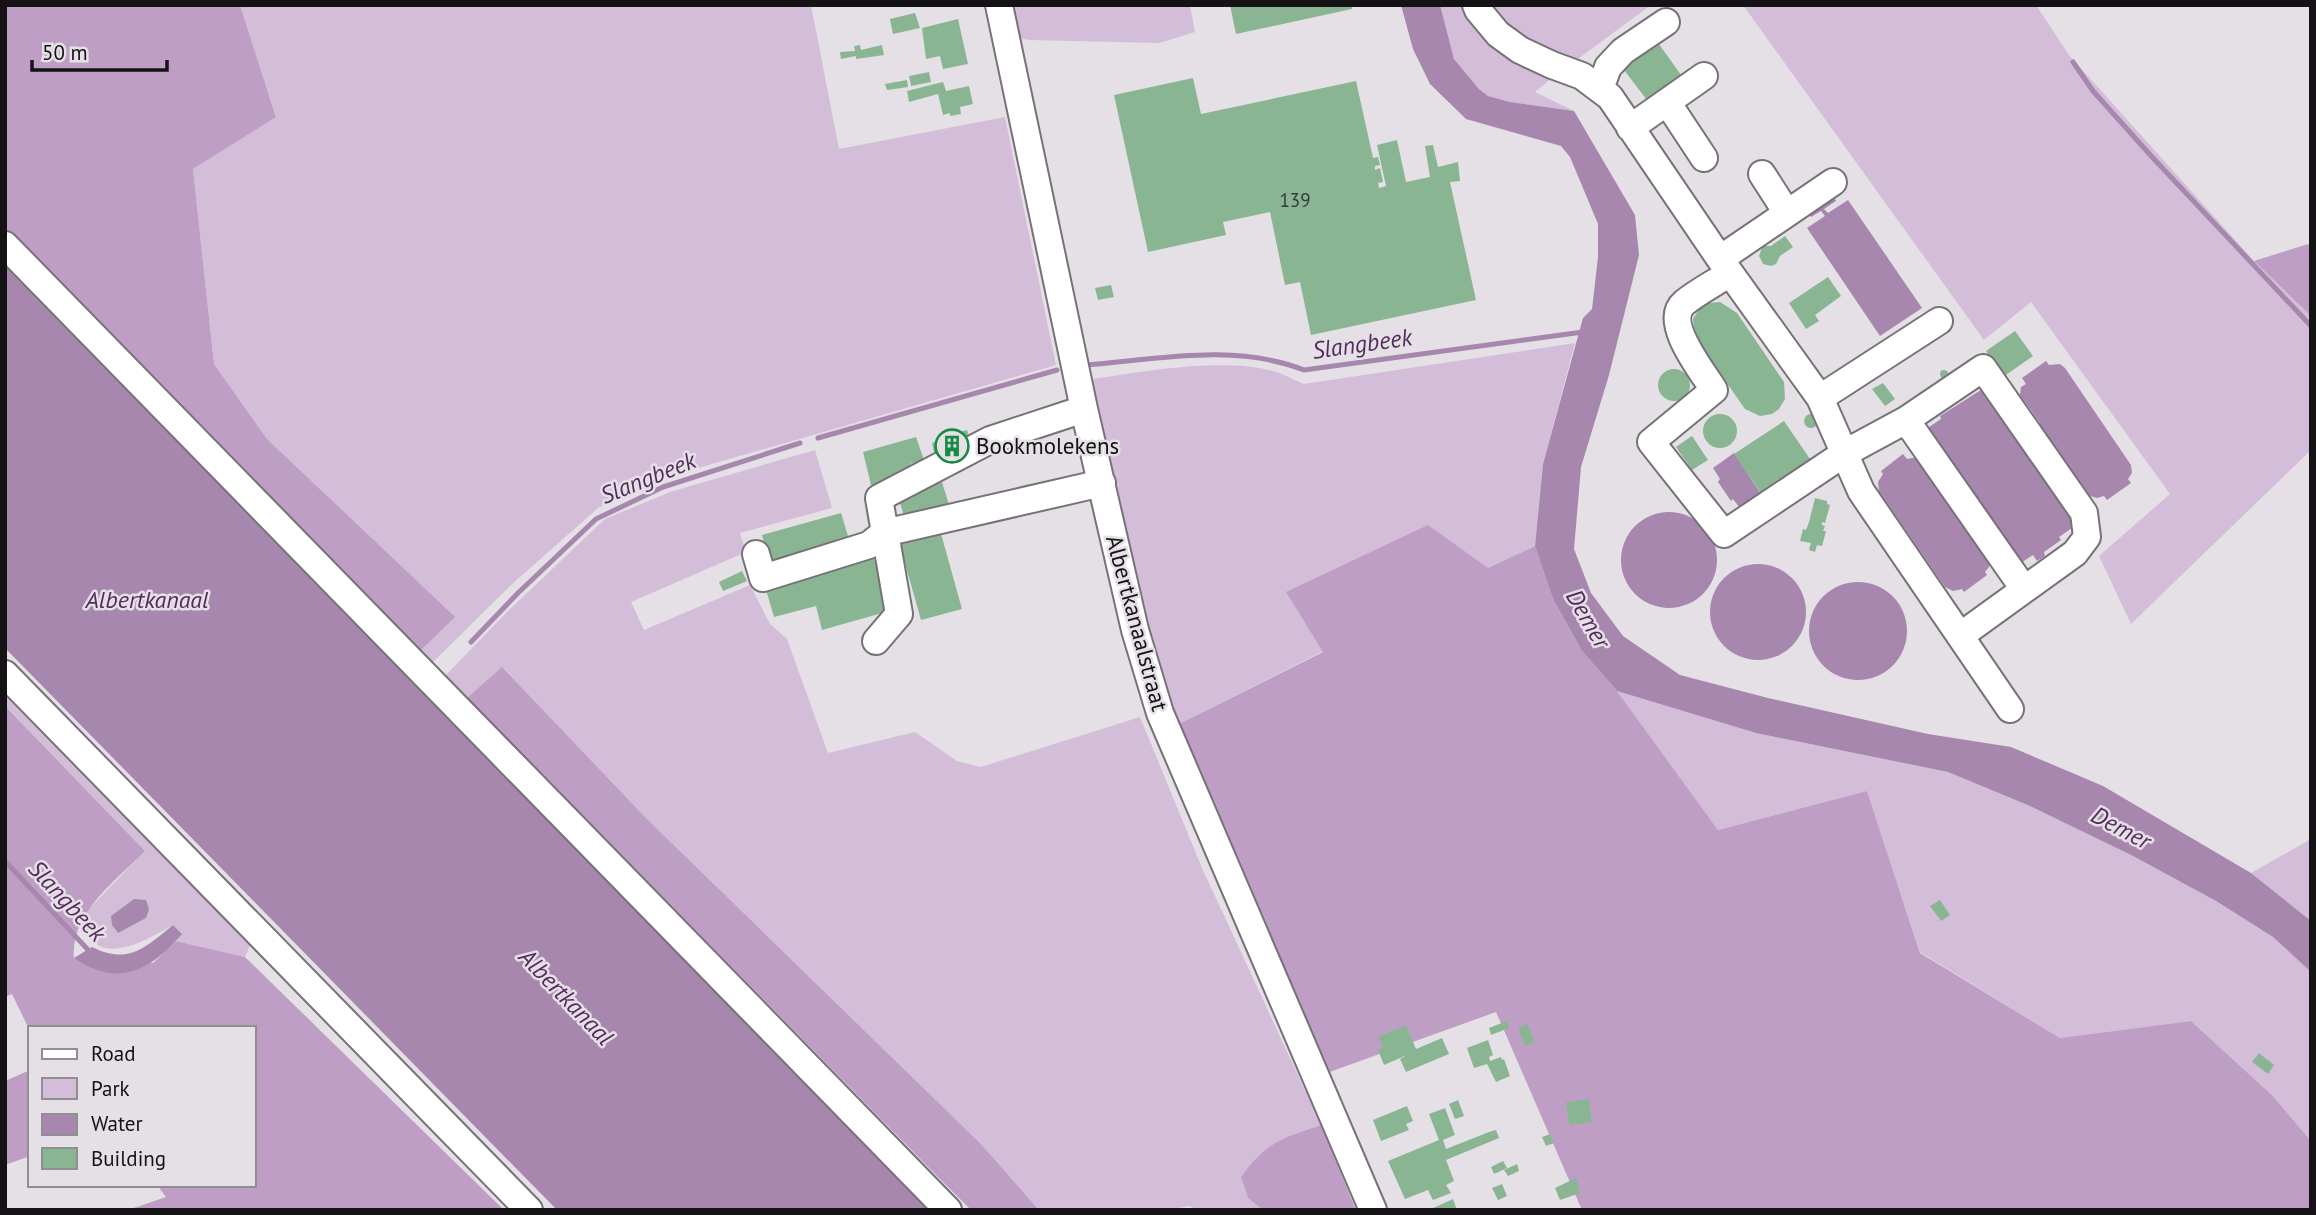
<svg xmlns="http://www.w3.org/2000/svg" width="2316" height="1215" font-family="'PT Sans',sans-serif">
<style>
.green{fill:#d4bdd9}
.forest{fill:#bf9ec6}
.water{fill:#a787ae}
.lines{fill:none;stroke-linecap:round;stroke-linejoin:round}
.stream{stroke:#a787ae;stroke-width:5}
.building{fill:#8ab593}
.minor-casing{stroke:#767277;stroke-width:30}
.minor{stroke:#fff;stroke-width:26}
.labels{text-anchor:middle;stroke-width:5;stroke-linejoin:round;paint-order:stroke}
.number-label{font-size:19px;fill:#323b34}
.poi-label{font-size:23px;fill:#141214;stroke:#e4e0e5;text-anchor:start}
.street-label{font-size:23px;fill:#141214;stroke:#e4e0e5}
.water-label{font-size:24px;font-style:italic;fill:#552b5e;stroke:#e4e0e5}
</style>
<rect width="100%" height="100%" fill="#e4e0e5"/>
<path class="green" d="M240,5H811L839,149L1005,117L1056,365L667,477L598,508L511,585L429,666L417,654L454,617L267,439L214,364L193,169L276,116Z
M1008,5H1190L1195,32L1159,43L1029,40L1015,37Z
M1440,5H1466L1491,39L1511,60L1553,77L1535,92L1574,111L1510,102L1488,96L1479,89L1454,59Z
M1487,5H1651L1571,64L1515,36Z
M1743,5H2036L2069,55L2254,261L2311,316V450L2131,624L2099,556L2170,494L2031,302L1984,340Z
M1575,343L1543,464L1535,546L1488,568L1287,592L1323,651L1179,724L1132,588L1087,380C1140,372 1217,358 1269,370C1281,372 1293,380 1304,384Z
M815,450L832,508L740,533L746,552L631,602L644,630L750,585L770,624L787,639L828,753L915,732L957,761L981,767L1140,717L1202,868L1321,1125C1282,1138 1266,1142 1241,1177L1248,1198L1263,1210H1199L1189,1206L1168,1210H1039L981,1144L647,819L503,668L467,698L445,676L508,611L605,519L670,492Z
M5,686L253,938L245,957L176,941L181,933L173,925C153,936 105,967 88,934C85,929 86,919 85,913L145,851L5,706Z
M1617,691L1756,733L1948,772L2030,806L2133,856L2216,901L2273,937L2311,972V1141L2273,1096L2191,1021L2060,1038L1920,952L1867,791L1718,830Z
M2311,839V921L2251,873Z"/>
<path class="forest" d="M5,5H240L276,117L193,169L214,364L267,439L455,617L417,654L5,228Z
M2308,244L2311,248V316L2254,261Z
M1428,525L1488,568L1535,546L1553,599L1582,651L1617,691L1718,830L1867,791L1920,953L2060,1038L2191,1021L2273,1096L2311,1141V1210H1582L1496,1012L1324,1074L1179,724L1323,652L1286,592Z
M502,667L647,819L981,1144L1039,1210H971L930,1169L467,698Z
M5,706L145,851C116,881 70,913 74,958L153,963L176,941L245,957L504,1210H128L166,1197L157,1185H254V1028H30V1031L12,994L5,997Z
M30,1070V1156L5,1165V1081Z
M1321,1125L1356,1210H1263L1248,1198L1241,1177C1266,1142 1282,1138 1321,1125Z"/>
<path class="water" d="M1401,5H1440L1454,59L1479,89L1488,96L1510,102L1574,111L1635,215L1639,255L1609,375L1581,467L1574,549L1591,593L1623,636L1680,675L1768,698L1928,734L2011,747L2103,786L2251,873L2311,921V972L2273,937L2216,901L2133,856L2030,806L1948,772L1756,733L1617,691L1582,651L1553,599L1535,546L1543,464L1583,318L1592,309L1598,257V224L1570,157L1561,146L1466,119L1430,84L1413,49Z
M1833,196L1836,201L1824,209L1828,213L1848,200L1922,308L1880,336L1807,228L1825,216L1821,211L1811,217L1809,213Z
M5,262L932,1210H557L5,648Z
M2046,361L2049,365L2060,364L2065,368L2131,465L2132,473L2128,479L2131,483L2107,500L2104,496L2097,498L2090,496L2062,456L2058,459L2036,427L2040,423L2020,395L2021,387L2026,384L2022,378Z
M1984,388L2078,524L2059,537L2061,540L2044,552L2045,556L2037,561L2033,555L2016,566L1923,431L1941,419L1940,416Z
M1734,453L1763,497L1742,511L1733,499L1731,501L1718,482L1720,479L1713,468Z
M1903,454L1907,459L1917,457L1991,561L1989,567L1985,572L1987,575L1964,592L1962,589L1953,591L1945,587L1879,491L1878,482L1883,474L1881,471Z
M1621 560a48 48 0 1 1 96 0a48 48 0 1 1-96 0Z
M1710 612a48 48 0 1 1 96 0a48 48 0 1 1-96 0Z
M1809 631a49 49 0 1 1 98 0a49 49 0 1 1-98 0Z
M134,899L146,900L149,909L146,918L118,933L112,925L111,916Z
M173,925L182,934C150,971 118,988 74,958L92,947C128,965 145,948 173,925Z"/>
<g class="lines">
<path class="stream" d="M2073,62L2093,91L2153,158L2311,326
M1087,365C1159,359 1235,343 1304,370L1583,332
M818,438L1057,370
M471,642L518,593L596,519L663,487L800,443
M5,861L91,953"/>
</g>
<path class="building" d="M1230,5H1352V9L1236,34Z
M915,13L920,28L893,34L890,19Z
M958,19L968,64L943,69L940,56L926,59L922,28Z
M1656,40L1684,79L1650,104L1621,66Z
M860,45L861,50L882,45L884,55L856,59V56L841,59L840,52L855,51L854,46Z
M929,72L931,82L911,86L909,76Z
M1193,78L1201,114L1356,81L1373,158L1378,157L1380,165L1375,166V170L1380,168L1383,182L1378,183L1379,188L1386,186L1377,145L1397,140L1406,182L1430,177L1425,146L1433,145L1438,167L1458,162L1460,181L1450,182L1476,300L1311,335L1300,282L1285,285L1270,212L1223,222L1226,235L1148,252L1114,95Z
M907,80L908,87L887,90L885,84Z
M943,82L946,91L969,86L973,104L960,107L961,114L950,116V113L943,115L938,94L909,102L907,91Z
M1785,236L1793,247L1780,256L1776,264L1771,266L1763,264L1759,256L1762,248L1759,244L1762,242L1766,246H1771Z
M1828,277L1841,296L1815,315L1819,321L1806,329L1789,303Z
M1111,285L1114,297L1098,300L1095,288Z
M1720,302L1737,313L1784,382L1785,399L1779,409L1772,414L1760,416L1745,409L1695,337L1693,319L1699,309L1709,303Z
M2015,331L2033,356L2003,377L1986,351Z
M1658 385a16 16 0 1 1 32 0a16 16 0 1 1-32 0Z
M1940 374a4 4 0 1 1 8 0a4 4 0 1 1-8 0Z
M1883,383L1895,399L1885,406L1872,389Z
M1703 431a17 17 0 1 1 34 0a17 17 0 1 1-34 0Z
M1804 421a7 7 0 1 1 14 0a7 7 0 1 1-14 0Z
M1784,421L1812,462L1763,496L1734,454Z
M955,430L956,433L967,430L973,448L936,461L932,443L944,439L942,434Z
M1692,436L1708,460L1692,470L1676,447Z
M916,437L924,460L910,464L913,473L871,485L863,452Z
M942,482L949,505L905,520L898,496Z
M1815,498L1827,501V504L1830,505L1825,523L1822,522V525L1825,526L1823,531H1826L1822,546L1817,545L1815,552L1809,550L1811,543L1800,541L1803,529L1806,530L1809,522Z
M841,513L851,546L771,569L762,535Z
M940,530L962,609L921,620L899,542Z
M872,552L889,611L822,630L816,606L774,617L764,583Z
M742,571L747,581L723,591L719,582Z
M1940,900L1950,915L1941,921L1930,906Z
M1507,1021L1509,1028L1491,1035L1489,1028Z
M1527,1024L1535,1042L1525,1046L1518,1028Z
M1406,1025L1416,1049L1442,1038L1449,1054L1406,1072L1400,1059L1407,1055L1384,1065L1378,1050L1383,1048L1378,1037Z
M1488,1040L1493,1055L1489,1057L1490,1061L1501,1057L1502,1060L1504,1059L1510,1076L1496,1082L1487,1064L1474,1068L1467,1048Z
M2259,1053L2274,1065L2268,1074L2252,1062Z
M1589,1099L1592,1122L1569,1125L1566,1102Z
M1458,1100L1464,1116L1455,1119L1449,1104Z
M1407,1106L1413,1121L1406,1124L1409,1130L1381,1141L1373,1120Z
M1445,1108L1455,1135L1443,1140L1446,1149L1489,1132L1496,1130L1499,1138L1446,1160L1454,1181L1446,1185L1451,1193L1433,1200L1428,1190L1405,1199L1388,1161L1439,1140L1429,1114Z
M1550,1134L1554,1143L1546,1146L1542,1137Z
M1503,1161L1507,1168L1494,1174L1491,1167Z
M1517,1164L1519,1171L1508,1176L1504,1170Z
M1576,1178L1580,1193L1560,1200L1555,1188Z
M1502,1184L1507,1196L1498,1200L1492,1188Z
M1453,1199L1457,1210H1429Z"/>
<g class="lines">
<defs>
<path id="minor" d="M999,5L1084,409L1135,630L1160,713L1373,1210
M1476,5L1478,10L1498,34L1520,50L1552,65L1582,76L1610,97L1720,259L1820,398L1861,491L2010,709
M1600,89L1608,67L1623,51L1666,22
M1667,102L1704,158
M1630,128L1704,76
M1762,174L1787,213
M5,245L948,1210
M1720,259L1833,182
M1730,273C1715,283 1697,292 1684,303C1662,322 1703,372 1714,390L1651,442L1724,534L1845,453L1906,420L1983,368L2084,513L2087,537L2075,553L1960,636
M1820,398L1939,321
M1906,420L2024,589
M756,554L763,578L869,545L884,533L1102,483
M876,641L899,614L879,498L990,440L1084,409
M5,674L529,1210"/>
</defs>
<use href="#minor" class="minor-casing"/>
<use href="#minor" class="minor"/>
</g>
<defs>
<symbol id="building-ring" viewBox="-11 -11 22 22"><circle r="9.5" fill="#e4e0e5" stroke="#158b45" stroke-width="1.5"/><path d="M-4-6H4V6H1V3H-1V6H-4ZM-2.5-4.3h1.7v1.8h-1.7ZM.8-4.3h1.7v1.8H.8ZM-2.5-1h1.7V.8h-1.7ZM.8-1h1.7V.8H.8Z" fill="#158b45"/></symbol>
</defs>
<g fill-rule="evenodd">
<use href="#building-ring" x="933" y="427" width="38" height="38"/>
</g>
<g class="labels">
<g class="number-label">
<text x="1295" y="207">139</text>
</g>
<g class="poi-label">
<text x="976" y="454">Bookmolekens</text>
</g>
<g class="street-label">
<text transform="translate(1137 623) rotate(75)" y="8">Albertkanaalstraat</text>
</g>
<g class="water-label">
<text transform="translate(1362 344) rotate(-8)" y="8">Slangbeek</text>
<text transform="translate(648 478) rotate(-22)" y="8">Slangbeek</text>
<text x="147" y="608">Albertkanaal</text>
<text transform="translate(1588 619) rotate(60)" y="8">Demer</text>
<text transform="translate(2121 828) rotate(28)" y="8">Demer</text>
<text transform="translate(67 901) rotate(47)" y="8">Slangbeek</text>
<text transform="translate(566 997) rotate(46)" y="8">Albertkanaal</text>
</g>
</g>
<rect width="2316" height="1215" fill="none" stroke="#141214" stroke-width="14"/>
<rect x="28" y="1026" width="228" height="161" fill="#e4e0e5" stroke="#918e91" stroke-width="2"/>
<rect x="42" y="1049" width="35" height="10" fill="#ffffff" stroke="#918e91" stroke-width="2"/>
<text x="91" y="1061" font-size="21" fill="#141214">Road</text>
<rect x="42" y="1078" width="35" height="21" fill="#d4bdd9" stroke="#918e91" stroke-width="2"/>
<text x="91" y="1096" font-size="21" fill="#141214">Park</text>
<rect x="42" y="1114" width="35" height="21" fill="#a787ae" stroke="#918e91" stroke-width="2"/>
<text x="91" y="1131" font-size="21" fill="#141214">Water</text>
<rect x="42" y="1148" width="35" height="21" fill="#8ab593" stroke="#918e91" stroke-width="2"/>
<text x="91" y="1166" font-size="21" fill="#141214">Building</text>
<path d="M32 60v10h135v-10" fill="none" stroke="#141214" stroke-width="3.5"/>
<text x="42" y="60" font-size="21" fill="#141214" stroke="#e4e0e5" stroke-width="5" paint-order="stroke">50 m</text>
</svg>
